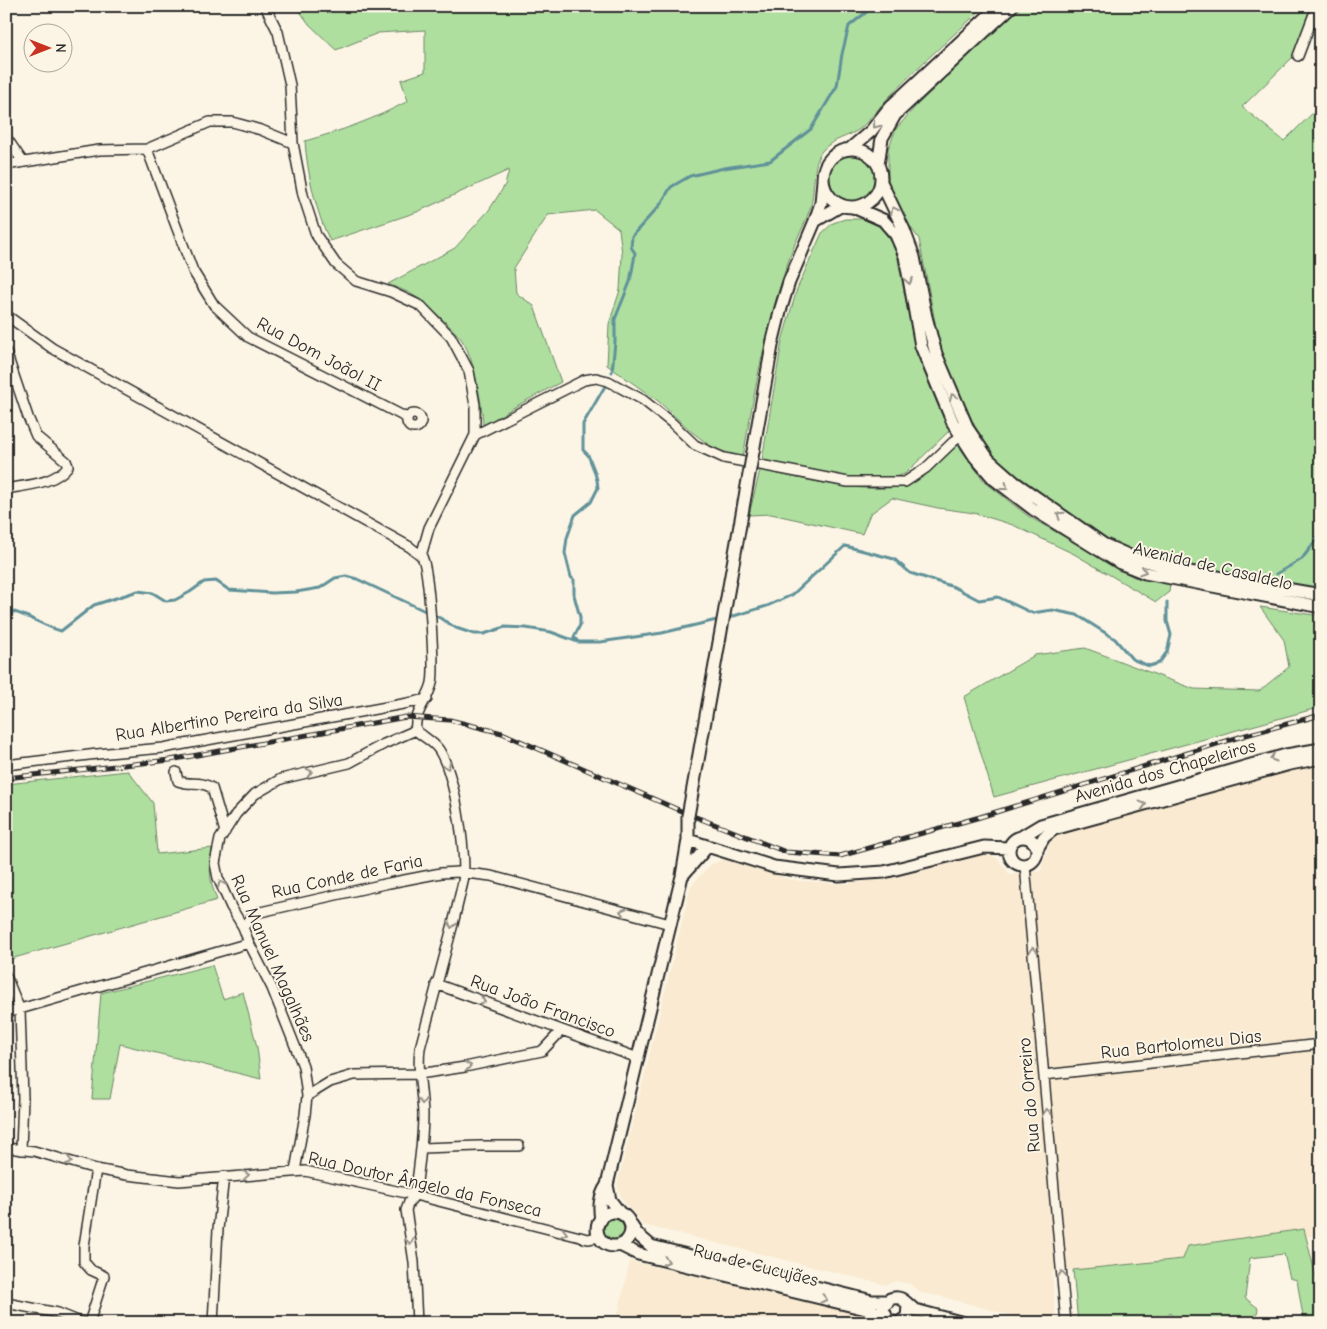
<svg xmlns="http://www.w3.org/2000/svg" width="1327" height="1329" font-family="'Comic Neue',sans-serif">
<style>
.built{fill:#f9ead1}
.green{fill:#aedf9f;stroke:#6c8565}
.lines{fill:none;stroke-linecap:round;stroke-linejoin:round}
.stream{stroke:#619199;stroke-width:3}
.minor-casing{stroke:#2b2b2b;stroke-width:12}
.tertiary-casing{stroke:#2b2b2b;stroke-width:15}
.minor{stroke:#fcf5e5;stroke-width:9}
.tertiary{stroke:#fcf5e5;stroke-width:11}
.rail-casing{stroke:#2b2b2b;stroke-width:5}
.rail{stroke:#fcf5e5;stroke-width:3;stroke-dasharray:9;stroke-linecap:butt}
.tertiary-bridge-casing{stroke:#2b2b2b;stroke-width:15;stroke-linecap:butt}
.tertiary-bridge{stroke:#fcf5e5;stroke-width:11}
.oneway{stroke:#949088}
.labels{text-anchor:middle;stroke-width:4;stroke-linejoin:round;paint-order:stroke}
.street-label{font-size:18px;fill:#2b2b2b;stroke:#fcf5e5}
</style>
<rect width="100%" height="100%" fill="#fcf5e5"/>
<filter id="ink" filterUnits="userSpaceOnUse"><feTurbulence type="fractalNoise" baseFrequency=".02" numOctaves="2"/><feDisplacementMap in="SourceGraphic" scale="10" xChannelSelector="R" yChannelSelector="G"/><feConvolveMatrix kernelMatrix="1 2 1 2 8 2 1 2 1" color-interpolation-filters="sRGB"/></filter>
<g filter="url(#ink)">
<path class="built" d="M1321,763V1235L1301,1237L1183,1259L1052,1272L1056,1323H1039L940,1296L921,1293L910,1284L896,1281L886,1285L643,1225L622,1199L617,1186L691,886L710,865L724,859L792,880L839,884L889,879L985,854L997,858L1010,875L1041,871L1049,844L1057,835L1294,767Z
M630,1261L861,1315L879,1323H616Z"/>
<path class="green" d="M296,6H985C953,36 919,65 889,97C879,107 871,119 861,128C850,137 831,139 822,151C812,162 815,194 810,209C805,225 796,239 791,254C767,320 755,388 743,457L714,449L692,432L658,401L607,365L609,324L620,290L622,254L619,229L595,210L548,215L514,268L516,293L534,306L561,382L511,409L483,427C483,407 474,358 463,342C457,331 426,304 416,297C408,291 397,288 388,284L455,248L489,210L505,185L509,170L417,212L330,241C316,213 307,172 305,141C341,131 375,119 408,101L401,80L425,72V30L378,33L336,50L309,24Z
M1020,6H1311L1294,56L1242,107L1284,141L1321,105V590L1147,557L1106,539L994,459L974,425L940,348L919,239L896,206L888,180V149L896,129L915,107Z
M828 177a24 24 0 1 1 48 0a24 24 0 1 1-48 0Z
M845,219H864L880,227L889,238L897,254L915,349L949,431L905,474L887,479L846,477L762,460L782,341L797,289L822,233L833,223Z
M957,444L985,482L1028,516L1134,577L1170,583L1169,592L1156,602L1074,554L1013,525L974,513L938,508L892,498L870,514L862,534L771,514L749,515L760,470C800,478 868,496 907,485C915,483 948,451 957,444Z
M1260,607L1321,616V707L994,797L964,697L1035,655L1085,648L1194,689L1259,691L1289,667L1284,640Z
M128,771L153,803L157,854L212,848C209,869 209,880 217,900L7,960L6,784Z
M212,965L223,999L243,992L257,1047L261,1079L120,1044L110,1099H92L101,993Z
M602 1230a11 11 0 1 1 22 0a11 11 0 1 1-22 0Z
M1304,1229L1321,1296V1323H1304L1297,1280L1290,1278L1284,1254L1250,1258L1245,1298L1258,1308L1256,1320L1229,1317L1228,1323H1176L1170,1313L1162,1323H1078L1073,1270L1183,1259L1188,1246Z"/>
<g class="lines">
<path class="stream" d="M612,372L615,342V319L630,282L634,260L635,253L631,247L632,236L660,205L671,187L690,176L724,168L770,161L811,129L837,86L842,54L849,26L874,6
M1276,574L1302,559L1321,533
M6,610C26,613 42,626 61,631L94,605L138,591L153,593L166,601L175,600L190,592L204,582L216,581L229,590L272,593L296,592L320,588L335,578L346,576L357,579L440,618L456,628L474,634H484L505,627L526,628L551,632L578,642H600L662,633L721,619
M727,618L767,606L792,595L845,546L894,559L910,573L954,587L979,600L998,597L1032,613L1052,610L1077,615L1115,639L1132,659L1149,666L1159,663L1167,652L1171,635L1167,621V602
M578,642L574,637L580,625V617L574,595V580L571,577L565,553L567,538L575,515L591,502L598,488L597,480L594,470L588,455L583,450V424L608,381"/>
<defs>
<path id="minor" d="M265,6L278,32L290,85L293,143L303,195L316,235L336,264L356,281L391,292L421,306L451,337L469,371L475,405V435L429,528L421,556
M1298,56L1317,6
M6,137L23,162
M147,149L193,271L214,305L248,337L407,418
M6,165L99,150L147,149L210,122H232L261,130L293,143
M6,315L52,348L410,547C413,550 419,553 422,557C429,568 435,668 432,683C429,698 413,714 416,730
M6,352L28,417L36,436L66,461L68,466C55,484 26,485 6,489
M407 421a7 7 0 1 1 14 0a7 7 0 1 1-14 0Z
M475,435L584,380L596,378L608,381L643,400L672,423L695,445L724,458L848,482H905L926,468L953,442L961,436
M6,765L97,754L163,748L414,702L427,699
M176,772L178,781C192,786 199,780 212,788L225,832
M1025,865L1066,1323
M243,927L256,913L389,883L441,873L458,872L491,876L670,924
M6,976L20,1010L23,1098L21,1150
M436,984L638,1058
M6,1013L249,943
M1044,1075L1321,1044
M307,1096L330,1082L354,1075L419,1074L465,1067L542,1051L561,1031
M6,1148L34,1151L96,1169L127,1175L179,1181L305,1171L415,1195L588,1239L599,1237
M422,1148L479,1146H519
M295,1171L305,1115L307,1096L303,1066L272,988L249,943L243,927L231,907L218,878L215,863L220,839L236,814L255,794L281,779L349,763L384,744L416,730
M415,1195C419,1168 423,1142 423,1114C422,1092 417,1070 420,1048L453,924L463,882L464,872C464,842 455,775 439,750C433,741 424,738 416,730
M415,1195L409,1202L406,1210L414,1262L417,1323
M6,1303L58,1313L83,1323
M89,1323L104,1276L91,1270L84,1262V1246L96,1169
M213,1323L218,1229L224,1176"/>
<path id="tertiary" d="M851,148L871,131L890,107L999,6
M823 178a29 29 0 1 1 58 0a29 29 0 1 1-58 0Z
M878,165L882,138L895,115L1012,6
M881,182L904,230L914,257L926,317L936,354L968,429L989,460L1014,482L1103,544L1137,559L1189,572L1321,595
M853,207L883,220L896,235L905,256L921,346L953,423L975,457L994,479L1033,509L1120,563L1145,573L1321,607
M815,221L842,205
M753,452L773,340L781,308L789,282L815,221L821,203L823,180
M1009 851a14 14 0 1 1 28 0a14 14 0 1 1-28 0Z
M1021,837L1041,825L1286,755L1321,749
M688,840L774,867L839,875L884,872L984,847L1009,848
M1037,849L1044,837L1054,829L1290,764L1321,758
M682,876L707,847
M607,1185L610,1200L620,1213
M597 1229a17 17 0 1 1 34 0a17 17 0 1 1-34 0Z
M601,1220C599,1207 599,1197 607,1185L682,876L688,840V816
M631,1225L637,1234L651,1246L872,1301H887
M620,1245L638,1254L870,1310L885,1316
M904,1320L919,1323
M895,1323L887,1319L883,1308L890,1299C902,1294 906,1304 915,1310L964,1323
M898,1323L907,1317L908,1306"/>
</defs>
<use href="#minor" class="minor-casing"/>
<use href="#tertiary" class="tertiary-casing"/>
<use href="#minor" class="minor"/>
<use href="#tertiary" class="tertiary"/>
<defs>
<path id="rail" d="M6,778L170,760L406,717L450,720L502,733L688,814L786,852L840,856L980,817L1246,735L1321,715"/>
</defs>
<use href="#rail" class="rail-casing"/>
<use href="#rail" class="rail"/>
<defs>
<path id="tertiary-bridge" d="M688,816L753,452"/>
</defs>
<use href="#tertiary-bridge" class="tertiary-bridge-casing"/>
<use href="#tertiary-bridge" class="tertiary-bridge"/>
</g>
<defs><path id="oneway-chevron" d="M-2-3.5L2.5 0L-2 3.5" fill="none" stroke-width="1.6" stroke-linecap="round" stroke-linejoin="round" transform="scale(1.25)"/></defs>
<g class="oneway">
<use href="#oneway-chevron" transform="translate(876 125) rotate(129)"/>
<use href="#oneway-chevron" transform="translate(894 210) rotate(-116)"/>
<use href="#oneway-chevron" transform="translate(909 281) rotate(80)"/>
<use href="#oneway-chevron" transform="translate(953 397) rotate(-113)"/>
<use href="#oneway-chevron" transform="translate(1005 487) rotate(37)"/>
<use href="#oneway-chevron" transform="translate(1060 515) rotate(-145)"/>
<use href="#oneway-chevron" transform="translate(1143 571) rotate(18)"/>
<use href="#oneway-chevron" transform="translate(1273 758) rotate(164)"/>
<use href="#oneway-chevron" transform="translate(447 766) rotate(69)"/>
<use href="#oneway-chevron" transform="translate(309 772) rotate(-13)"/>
<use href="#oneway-chevron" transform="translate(1143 805) rotate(-15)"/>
<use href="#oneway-chevron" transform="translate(221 884) rotate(-112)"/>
<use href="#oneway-chevron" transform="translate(623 912) rotate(-165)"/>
<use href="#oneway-chevron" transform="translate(452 925) rotate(104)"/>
<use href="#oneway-chevron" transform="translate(1033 950) rotate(-95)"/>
<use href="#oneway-chevron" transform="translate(482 1001) rotate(21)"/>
<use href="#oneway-chevron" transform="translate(468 1066) rotate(-11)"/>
<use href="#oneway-chevron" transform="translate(422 1101) rotate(87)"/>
<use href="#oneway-chevron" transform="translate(1047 1112) rotate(-94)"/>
<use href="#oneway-chevron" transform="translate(69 1161) rotate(16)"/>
<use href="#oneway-chevron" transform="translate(246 1175) rotate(-4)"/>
<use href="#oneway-chevron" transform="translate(564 1233) rotate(14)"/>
<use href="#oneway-chevron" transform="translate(410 1241) rotate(81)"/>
<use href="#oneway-chevron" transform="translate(666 1261) rotate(14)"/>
<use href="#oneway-chevron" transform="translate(1062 1274) rotate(-95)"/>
<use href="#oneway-chevron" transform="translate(824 1299) rotate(14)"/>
</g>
</g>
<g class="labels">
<g class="street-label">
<text transform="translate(319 354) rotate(28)" y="6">Rua Dom Joãol II</text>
<text transform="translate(1213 566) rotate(13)" y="6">Avenida de Casaldelo</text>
<text transform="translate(229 717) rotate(-9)" y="6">Rua Albertino Pereira da Silva</text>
<text transform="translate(1165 771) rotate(-16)" y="6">Avenida dos Chapeleiros</text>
<text transform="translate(347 876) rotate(-12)" y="6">Rua Conde de Faria</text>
<text transform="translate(273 958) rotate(66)" y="6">Rua Manuel Magalhães</text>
<text transform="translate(543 1006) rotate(20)" y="6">Rua João Francisco</text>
<text transform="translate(1181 1044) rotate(-6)" y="6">Rua Bartolomeu Dias</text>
<text transform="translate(1029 1095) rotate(-95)" y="6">Rua do Orreiro</text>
<text transform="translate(425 1184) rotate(13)" y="6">Rua Doutor Ângelo da Fonseca</text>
<text transform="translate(756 1265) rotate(14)" y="6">Rua de Cucujães</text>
</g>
</g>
<rect width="1327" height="1329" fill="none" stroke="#fcf5e5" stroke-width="25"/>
<rect x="12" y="12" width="1302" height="1304" fill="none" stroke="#2b2b2b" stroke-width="2" filter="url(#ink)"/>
<g transform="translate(48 48) rotate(90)"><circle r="24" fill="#fcf5e5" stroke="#a8a49b"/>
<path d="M0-4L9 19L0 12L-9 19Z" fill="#c8321e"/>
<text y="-8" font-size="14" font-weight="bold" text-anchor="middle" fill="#2b2b2b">N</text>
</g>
</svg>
